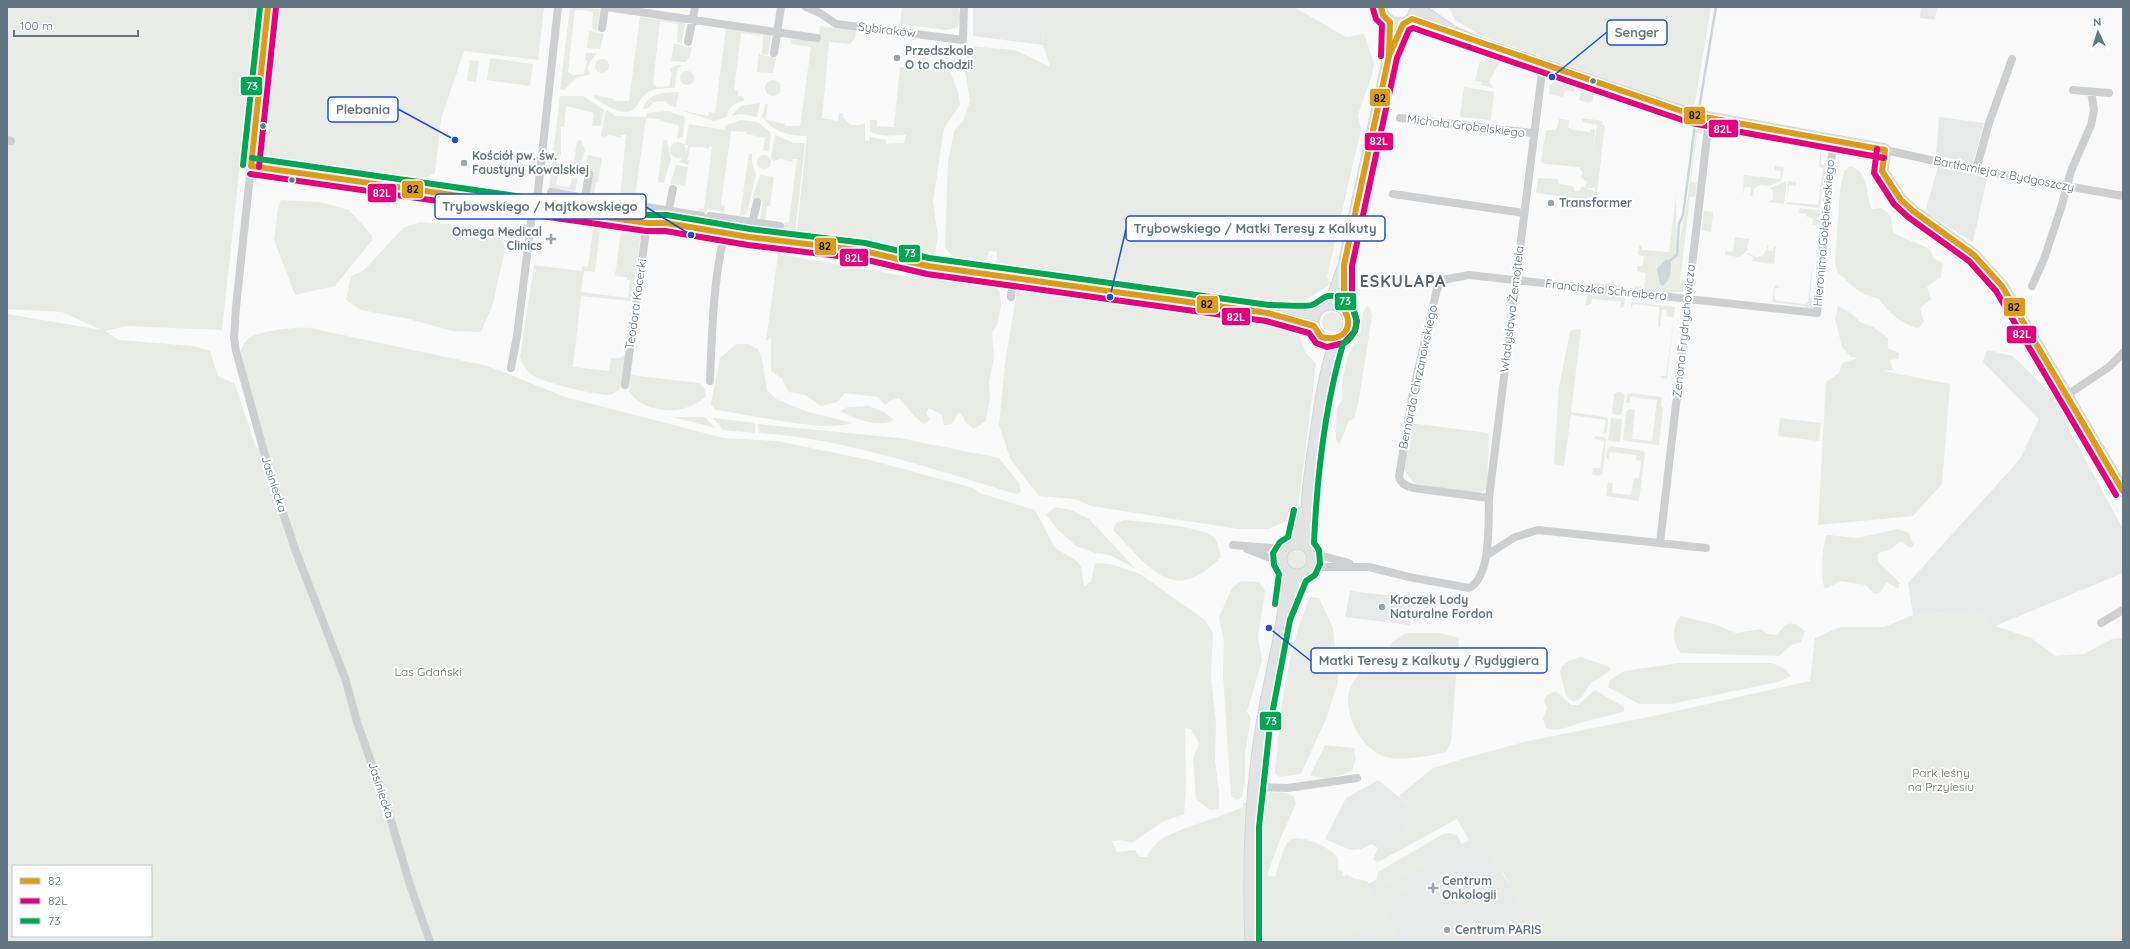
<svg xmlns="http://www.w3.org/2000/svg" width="2130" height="949" font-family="Quicksand,sans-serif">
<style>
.built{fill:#e8e9e9}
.green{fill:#e8ebe6;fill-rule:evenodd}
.water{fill:#ced6d9}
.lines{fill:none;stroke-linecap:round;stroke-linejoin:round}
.stream{stroke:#ced6d9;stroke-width:2.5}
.secondary-casing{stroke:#d5d6d7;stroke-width:13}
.street{stroke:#cecfd0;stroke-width:8}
.secondary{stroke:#e1e2e2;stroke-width:11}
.bus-1-casing{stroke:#fff;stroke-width:9}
.bus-2-casing{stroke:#fff;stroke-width:9}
.bus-3-casing{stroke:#fff;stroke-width:9}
.bus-1{stroke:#da9c1a;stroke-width:6}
.bus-2{stroke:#e5007d;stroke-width:6}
.bus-3{stroke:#00a651;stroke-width:6}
.poi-dot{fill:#99a4ac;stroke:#fff;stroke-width:1.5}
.bus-dot{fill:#657683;stroke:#fff;stroke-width:1.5}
.labels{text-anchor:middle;stroke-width:4;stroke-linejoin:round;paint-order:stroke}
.street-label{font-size:12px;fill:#657683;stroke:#fff}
.poi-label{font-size:12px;font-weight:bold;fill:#657683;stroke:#fff;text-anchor:start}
.park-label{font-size:12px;fill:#687a64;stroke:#fff}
.district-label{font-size:16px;font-weight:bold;letter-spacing:1px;fill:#57646e;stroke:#fff}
.leader{fill:none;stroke:#1d4ed8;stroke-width:1.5}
.callout-dot{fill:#1d4ed8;stroke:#fff;stroke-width:1.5}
.callout{fill:#fff;stroke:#1d4ed8;stroke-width:1.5}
.callout-label{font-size:13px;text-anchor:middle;font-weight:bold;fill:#657683}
.line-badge{stroke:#fff;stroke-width:1.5}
.badge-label{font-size:11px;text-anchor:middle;font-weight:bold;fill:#fff}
.pale-badge-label{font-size:11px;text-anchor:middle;font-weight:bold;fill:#111}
</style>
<rect width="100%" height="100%" fill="#f9f9f9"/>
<path class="built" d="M973,7H1041L1043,45L973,36Z
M1921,7H1937L1935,20L1920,18Z
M1939,117L1984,123L1973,163L1936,155Z
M1938,167L1987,178L1973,242L1925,212Z
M1987,350L2013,356L2067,410L2069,429L2123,529V573L1995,626L1978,611L1913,615L1908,583L2020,459L2039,419L1983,362Z
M1350,591L1413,598L1410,625L1345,617Z
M1378,780L1418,812L1383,852L1372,844L1361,849L1350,850L1325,839L1346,798Z
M1455,835L1462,844L1479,835L1544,942H1331L1363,887Z"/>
<path class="green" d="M7,7H257L222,330L126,326L105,331L119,340L193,346L210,351L218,376L235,384L256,448L266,446L240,353C242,347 244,343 248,339C259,330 297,327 310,328L488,366L565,397L724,438L777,441L870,460L973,488L980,493L1035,510L1055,548L1077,561L1081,567L1084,587L1091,581L1095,563L1111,564L1140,574L1205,620L1213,633L1211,676L1216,724L1215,760L1219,792V809L1210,810L1196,799L1193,758L1199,743L1191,729L1185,728L1186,786L1184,814L1162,822L1132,843L1121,840L1112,841L1117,852L1135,850L1140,857H1147C1150,850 1157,841 1165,837C1190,825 1217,818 1243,807V803L1248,802L1246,942H7V314L102,330L62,312L7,309ZM13,866H151V936H13Z
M274,7H544V8L538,60L464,51L441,119L435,173L426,178L264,158L261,154L260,145Z
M570,7L600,9L597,30L592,28L593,12L583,10H575L568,72L573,75L584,74L587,61L585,60L586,53H597L590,62L588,68L590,74L576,78L564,90H560Z
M902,7H959L960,19L957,28L946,30L900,24Z
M1041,7H1294L1346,37L1364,34L1374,63L1372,75L1358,115L1361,129L1327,277L1332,283L1303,302L1283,300L1259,302L1224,296L1064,278L996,265L997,252L989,251L986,264C971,261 951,262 945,246L948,163L954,131L963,121L970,101L965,72L967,46L1015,50L1050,67L1043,45Z
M1449,7H1711L1694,108L1486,38L1455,20Z
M640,17L656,19L657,17L685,21L682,43L677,42L678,24L668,22H660L653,84L657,87L669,86L672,73L670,72V69L676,65H682L677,70L675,88C666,88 655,88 647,93C641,96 640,103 635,108C625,119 604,104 594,98L595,95L614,99V101H629Z
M820,26L856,31L855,38L850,44L829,42L822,118L838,121L839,113H842C847,125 853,128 865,123V140L869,141L870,137L886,140V144L904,143L906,135C895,135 879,138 870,131V120H877V126L894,127L900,67L950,72L958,92L960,105L944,128L933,201L938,238L934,255L796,239L807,136C787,136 776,133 762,117L765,104H768L766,120L785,124V126H800L811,47L791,44L792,37L818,41Z
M726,28L772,32L768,55L762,54L763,36L741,33L734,90L738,91V96H742L745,100C735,103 728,106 727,117L714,121L683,111L680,110L708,116L709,112L715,113Z
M589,31L604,34L600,49L587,48Z
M674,43L692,48L690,55L686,62L671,61Z
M759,54L776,58L773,73L757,72Z
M1488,56L1501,60L1489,82L1494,88L1481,85L1482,82L1475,81L1480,61L1484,62Z
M490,58L533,64L530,86L487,80Z
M595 66a7 7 0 1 1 14 0a7 7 0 1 1-14 0Z
M470,60L479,61L476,82L467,80Z
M680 78a7 7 0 1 1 14 0a7 7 0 1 1-14 0Z
M1558,75L1578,82L1574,92L1565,90L1563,97L1549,94L1550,85L1558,79Z
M765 88a8 8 0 1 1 16 0a8 8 0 1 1-16 0Z
M1582,86L1594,90L1593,101L1589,103L1579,100Z
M1464,87L1494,92L1491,120L1460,117Z
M679,92L676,107L670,106L666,101L653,102L649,108L643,109C647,93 665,92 679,92Z
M560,96H583L604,110L601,126H592L594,113L566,106L564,127H561V155H558L556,164L559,165L556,185L570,187L572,178L578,179L575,191L549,188Z
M760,103L757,117L741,114L731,116L741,106Z
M606,110L614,114V116L646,117L647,113L668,111L685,117L683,137L677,139L679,125L660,121V119L646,118L635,196L640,197V201L622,198L621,200L597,202L589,194L593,172L584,171L588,155L602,158L598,182H596L594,196L605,201L620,198L626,135H621V138L610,135L602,137L601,135Z
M1582,118L1603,121L1602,124L1605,126L1596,201L1536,193L1538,178L1558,179L1559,184L1573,186L1575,191H1579L1582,186L1595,192V188H1587L1585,186L1587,182L1580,177L1583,173L1579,167L1545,164L1541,162L1546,130H1556L1559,119L1569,120L1568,127L1573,130L1590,132L1591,129L1595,130L1593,151L1597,125L1582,122Z
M1697,119L1703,124L1702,134L1697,133L1691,181L1697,183L1695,197H1690L1680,281L1686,282V285H1683V292H1671L1669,295L1637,291L1634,289L1635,286L1644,287L1646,273L1637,271V266H1643L1644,256L1638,255L1639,245H1642V250L1669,252L1676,196L1677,252L1688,197Z
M741,120L758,122L771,133L769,151L763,150L765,138L746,134V132L731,131L721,205L725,206L724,212L707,209V213L698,212L699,209H704L712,147H709V149L702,147H690L687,161H689L688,165L679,162C682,156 688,154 688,145H685L689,124L725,130L726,125Z
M775,135L794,143H805L795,233L776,231L779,224H784L785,222H789L797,159H793L792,162L781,159L773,161L771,157Z
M581,140L585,150L580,165L573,167L577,141Z
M663,140H667L671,159L664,183L658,182Z
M670 150a8 8 0 1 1 16 0a8 8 0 1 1-16 0Z
M1821,146V164L1825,166L1820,208L1787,204L1788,181L1796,182V186L1789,185L1787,202L1818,205L1823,168L1819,167Z
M749,154H752V163L756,174L747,213L743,215L738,216L740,214Z
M757 162a7 7 0 1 1 14 0a7 7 0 1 1-14 0Z
M676,165L688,167L685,186L670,184Z
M1775,166L1784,167L1781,181L1769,186L1759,185L1754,189L1753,196H1750L1751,188L1745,187L1743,195L1744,175L1780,179L1781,171L1774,170Z
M1850,166C1871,173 1864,192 1872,209L1881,208L1891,215L1893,233L1930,249L1934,259L1943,263L1941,277L1927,287L1931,299L1920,308L1924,322L1918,328C1902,325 1888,312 1879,299C1869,296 1861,293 1853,287C1847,282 1845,277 1838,274L1835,262L1840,190L1844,171Z
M760,175L774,177L770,206H767L765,220L760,219L763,201L752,199Z
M1787,181L1784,204L1768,202L1773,199V191L1770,188Z
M281,200L320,202L349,210L371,234L373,239L335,286L295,295L274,240L278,208Z
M1800,208L1824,211L1819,216L1823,217V224L1812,225L1813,219L1806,216V214L1798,213Z
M1704,211L1713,212L1711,232L1702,230Z
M420,222L456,225L502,234L505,249L493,304L481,332L452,331L409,319L361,310L346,300L351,276L363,271L403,228Z
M593,229L600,230L595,272L584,271L581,292L628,298L630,280H627V277L615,276L621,231L641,234L631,301L581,296L573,367L609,371L611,358H619L625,355C628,363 624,382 619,389C617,392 613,393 610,395C594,395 545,383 532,375C525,370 523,364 520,357L534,265L582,271V266L588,267Z
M1735,237L1750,239L1747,246L1748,250L1739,257L1725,255V251L1733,252Z
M1766,245H1769L1768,250L1773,251L1774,246H1776L1774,264L1752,261L1753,257L1747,254L1748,253L1756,257L1762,256L1767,249Z
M778,254L905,276L947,277L995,283L1000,294L1001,305L997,325L992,333L994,359L989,381L990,397L986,421L974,429L966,423L961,413H958L952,424L944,425L942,415L929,408L926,413L930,420L924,424C914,418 908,407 899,398L890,401L885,405L878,397L845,393L837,402L821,406L805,395L789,392L782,379L771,371V338L766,341Z
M1813,261L1810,298L1815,299L1814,307L1809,310L1804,306L1772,302L1774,286L1776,285L1779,286V288H1775L1774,297L1777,301L1805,304L1808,301Z
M1590,282L1624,286L1623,290H1620L1625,300L1624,307L1620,308L1621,302L1592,299L1591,304L1585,306Z
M1017,290L1203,316L1267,322L1299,335L1305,352L1316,364L1297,516L1269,529H1238L1091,506L1075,499L1039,496L1011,460L999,425L1005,364Z
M1631,302L1675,307L1667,379L1661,378L1660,376H1666L1674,317L1666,316L1667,310H1662L1660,327H1658L1659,307L1633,304L1631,309Z
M1367,306L1370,308L1372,316L1359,399L1354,419L1349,421L1339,445L1336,439V426L1337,408L1342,400V380L1349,352L1358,340L1361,330L1363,312Z
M1838,306L1850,312L1860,322L1873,327L1888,338V348L1899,353V359L1890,360L1893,370L1883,371L1950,384L1942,484L1913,516L1818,525L1826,382L1839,373L1842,363L1858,358L1851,357L1842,347L1835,318Z
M1322 322a10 10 0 1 1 20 0a10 10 0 1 1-20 0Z
M1577,329L1581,330L1571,412L1606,417L1608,420L1607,432L1603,434L1606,420L1571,415L1564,466L1554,464L1559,387L1570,331Z
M736,344H747L758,349L762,359L767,390L776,399L808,412L853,423C819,433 752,414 715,410L711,404L720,358Z
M630,375L699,383L705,389L706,396C687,416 646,415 629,392Z
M1617,392H1622L1625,395L1622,413L1620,415L1613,414L1612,411L1614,394Z
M1630,393L1662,397L1661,407H1663L1659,445L1625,441L1623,439L1626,412L1629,409L1635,410L1632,439L1652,441L1657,400L1631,397L1629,403H1626L1627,395Z
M869,406L884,412L894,420C879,428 854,419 840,411L848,407Z
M673,417H705L715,428Z
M713,418L755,423V433L723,430Z
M1611,418L1622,419L1620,442L1608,441Z
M1780,418L1821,423L1819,441L1778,436Z
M1410,423L1489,433L1487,487L1480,494L1438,489L1414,483L1403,468Z
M758,424L899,438L999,458L1019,483L1021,492L1016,494C935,470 844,438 759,433Z
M1595,436L1604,437L1606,439L1603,473L1599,476L1592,475L1593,468H1600L1604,441L1594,439Z
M1610,446L1643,451L1645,453L1639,501L1606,496L1608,482L1613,483L1612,493L1631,495L1634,478H1639L1641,461L1636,460V455L1610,452L1608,460L1606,457L1607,449Z
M1055,507L1071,510L1089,519L1136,569L1110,555L1095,553L1076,546L1058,530L1046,515Z
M1125,520C1145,522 1196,526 1211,535C1218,539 1219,551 1221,557C1173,607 1149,567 1113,530L1116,523Z
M1898,529L1908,532L1914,546L1910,548L1901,541L1891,549L1878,553V562L1900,583L1898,589L1887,582L1880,593L1874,594L1866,585L1840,581L1825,589C1820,579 1822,545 1827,535L1858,538Z
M1286 559a11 11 0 1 1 22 0a11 11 0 1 1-22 0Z
M1241,581L1259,582L1265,591L1258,637L1262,660L1247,712L1251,718L1245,752V781L1242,797L1237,800L1231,796L1223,674L1224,643L1219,617L1232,588Z
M1310,597L1319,598L1333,628L1338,682L1326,719L1301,774L1279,777L1275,773C1280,714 1286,652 1310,597Z
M1978,611L1995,626L2031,638L2055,656L2084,654L2112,639L2121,638L2123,640V942H1539L1505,876L1503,873H1499L1484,846L1481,847L1477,838L1469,840L1457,819L1380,861L1376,862L1373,859L1378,848L1383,851L1417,812L1399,796L1433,768L1469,757L1528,741L1663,714L1810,681L1815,638L1840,627H1884L1913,615Z
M1681,616L1714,624L1736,633L1761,629L1767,634L1777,635C1787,621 1792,620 1805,631L1801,642L1791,645L1779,656L1681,653C1672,644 1671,625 1681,616Z
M1406,633H1440L1459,638L1451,742L1446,752C1431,756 1406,760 1391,758C1364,755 1343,716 1349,691C1351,683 1360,674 1364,667H1383L1392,642Z
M1581,657L1609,667L1611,670L1590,684L1582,697L1574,702L1566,696L1560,672L1562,666L1568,661Z
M1679,663H1772L1785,669L1791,676L1778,682L1671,704H1639L1608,687L1610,680L1624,671Z
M1595,690L1624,707V711C1612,716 1599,717 1587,721C1573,724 1560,733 1546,728L1543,719L1547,708L1544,701L1547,695L1556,691L1571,705H1578Z
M1325,745L1354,748L1356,759L1352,771C1338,776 1324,782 1310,775Z
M1269,792L1287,793L1294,797L1296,804L1281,837L1267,875L1275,877C1278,868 1283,846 1290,840C1299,833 1332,848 1337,857C1339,861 1338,865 1338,869L1343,872L1342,875L1345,877L1346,874L1356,879L1367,881L1403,942H1379L1372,925L1348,937L1351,942H1262L1261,871L1265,798Z
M1450,833L1457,835L1462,844L1456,836L1421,855L1426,865L1398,880L1402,888L1409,884L1408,890L1390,899L1388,895L1395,891L1391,883L1382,887L1377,879L1378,872L1443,834Z"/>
<path class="water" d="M1666,259L1671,263C1671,273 1670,279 1663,286L1660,284L1657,269Z"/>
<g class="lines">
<path class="stream" d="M1699,109L1716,7
M1669,261L1677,255L1679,224L1683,215L1695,125"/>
<defs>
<path id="secondary" d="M268,7L251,166L647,223H666L749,237L864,251L928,266L1255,311L1315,313
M1381,7C1383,23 1400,29 1412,19L1417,7
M1417,7L1453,32L1478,43L1693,115L1885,150L1882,171L1901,200L1913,211L1974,255L2002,286L2123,491
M1412,19L1444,29
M1344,272V309
M1330,304L1344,265L1389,56L1390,22
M1313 322a18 18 0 1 1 36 0a18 18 0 1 1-36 0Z
M1281 559a16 16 0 1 1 32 0a16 16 0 1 1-32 0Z
M1295,543L1302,513
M1306,546C1305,508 1310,472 1316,434C1320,402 1325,370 1336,339
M1288,603L1300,575
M1251,942C1248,869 1250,796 1262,724C1270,674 1286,623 1287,572"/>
</defs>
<use href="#secondary" class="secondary-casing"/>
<path class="street" d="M606,7L817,38
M806,7L820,13L836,24L963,40L964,7
M602,28L605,7
M688,42L695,7
M774,53L781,7
M2073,90L2109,93
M1400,118L1533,133
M7,140L11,141
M1885,150L1976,170L2123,196
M251,166L236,307L234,338L236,351L271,477L296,552L345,678L357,722L387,807L410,885L430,942
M1976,170L1989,123L2012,59
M551,192L585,198
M1393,194L1524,213
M537,200L558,7
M622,203L702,216
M578,213L580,205L585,198L589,174
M710,216L780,226
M666,223L673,189
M749,237L757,202
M2032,286L2044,259L2061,208L2071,171L2091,125L2094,110L2091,92
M1011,297L1013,277
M511,368L517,336L533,206
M710,381C712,332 713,280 725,232
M625,385L647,223
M2067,395L2109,367L2123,353
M1489,498L1413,488C1406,486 1401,484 1399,477L1413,392L1437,289L1442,280L1469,275L1817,313L1832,153
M1660,543L1709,119
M1233,545L1284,549
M1247,549L1281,562
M1311,553L1349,563
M1487,555L1515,537L1538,530L1706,548
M1311,567H1369L1409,577L1469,588C1492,577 1488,520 1489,498L1543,64
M2101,623L2123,610
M1254,787L1288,788L1357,778"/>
<use href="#secondary" class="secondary"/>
<defs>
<path id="bus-1" d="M1381,7L1383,15L1390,22L1389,56
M1885,150L1882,171L1901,200L1913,211L1974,255L2002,286L2123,491
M251,166L647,223H666L749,237L864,251L928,266L1268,313L1314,326L1321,337C1342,342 1355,329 1344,309V265L1389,56L1403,24L1412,19L1693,115L1885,150
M251,166L268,7"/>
<path id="bus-2" d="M1373,9L1376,19L1382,25L1381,56
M1877,149L1874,173L1894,204L1908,217L1969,261L1996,291L2116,495
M259,167L276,8
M250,174L646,231H665L748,245L863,259L927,274L1266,321L1309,333L1316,343L1327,347L1344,343L1355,331L1357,321L1352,307V266L1397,58L1409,30L1413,28L1691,123L1884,158"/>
<path id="bus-3" d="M252,158L648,215H667L750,229L865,243L929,258L1269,305C1277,305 1306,307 1312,305C1320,302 1324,294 1334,296C1359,301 1364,332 1343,344C1324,409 1317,476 1314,543L1319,550L1320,564L1315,575L1306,581L1290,620L1270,725L1259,827V942
M243,165L260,7
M1275,604L1279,574L1274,565L1273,553L1280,542L1288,537L1294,510"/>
</defs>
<use href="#bus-1" class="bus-1-casing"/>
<use href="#bus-2" class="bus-2-casing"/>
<use href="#bus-3" class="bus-3-casing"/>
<use href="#bus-1" class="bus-1"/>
<use href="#bus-2" class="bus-2"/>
<use href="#bus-3" class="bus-3"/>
</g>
<g class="poi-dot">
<circle cx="897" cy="58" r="4"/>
<circle cx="464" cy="163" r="4"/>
<circle cx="1551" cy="203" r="4"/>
<path d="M549 233h4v4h4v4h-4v4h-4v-4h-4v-4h4z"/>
<circle cx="1382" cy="607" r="4"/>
<path d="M1431 882h4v4h4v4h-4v4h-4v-4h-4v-4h4z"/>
<circle cx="1447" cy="930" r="4"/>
</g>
<g class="bus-dot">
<circle cx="1593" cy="81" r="3.5"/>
<circle cx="263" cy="126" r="3.5"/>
<circle cx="292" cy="180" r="3.5"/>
</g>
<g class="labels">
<g class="street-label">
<text transform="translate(887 30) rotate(7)" y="4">Sybiraków</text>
<text transform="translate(1466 126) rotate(7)" y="4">Michała Grobelskiego</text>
<text transform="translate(2004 174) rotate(11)" y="4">Bartłomieja z Bydgoszczy</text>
<text transform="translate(1824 233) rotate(-85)" y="4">Hieronima Gołębiewskiego</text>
<text transform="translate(1606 290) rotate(6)" y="4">Franciszka Schreibera</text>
<text transform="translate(636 304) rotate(-82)" y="4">Teodora Kocerki</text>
<text transform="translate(1512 309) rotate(-83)" y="4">Władysława Żemojtela</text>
<text transform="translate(1684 331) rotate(-84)" y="4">Zenona Frydrychowicza</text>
<text transform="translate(1418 377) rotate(-78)" y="4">Bernarda Chrzanowskiego</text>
<text transform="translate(274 484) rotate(72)" y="4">Jasiniecka</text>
<text transform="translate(381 790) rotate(72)" y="4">Jasiniecka</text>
</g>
<g class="poi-label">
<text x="905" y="55">Przedszkole<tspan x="905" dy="14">O to chodzi!</tspan></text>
<text x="472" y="160">Kościół pw. św.<tspan x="472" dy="14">Faustyny Kowalskiej</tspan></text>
<text x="1559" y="207">Transformer</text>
<text x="542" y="236" text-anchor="end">Omega Medical<tspan x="542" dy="14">Clinics</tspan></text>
<text x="1390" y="604">Kroczek Lody<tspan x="1390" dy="14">Naturalne Fordon</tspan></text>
<text x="1442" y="885">Centrum<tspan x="1442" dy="14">Onkologii</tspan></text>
<text x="1455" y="934">Centrum PARIS</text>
</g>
<g class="park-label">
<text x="428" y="676">Las Gdański</text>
<text x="1941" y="777">Park leśny<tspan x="1941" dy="14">na Przylesiu</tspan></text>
</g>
<g class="district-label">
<text x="1403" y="287">ESKULAPA</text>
</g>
</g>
<path class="leader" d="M1552 77L1607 32M455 140L398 109M691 235L646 207M1110 297L1126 229M1269 628L1311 661"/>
<g class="callout-dot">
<circle cx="1552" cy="77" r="4"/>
<circle cx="455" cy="140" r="4"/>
<circle cx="691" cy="235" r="4"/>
<circle cx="1110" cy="297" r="4"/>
<circle cx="1269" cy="628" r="4"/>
</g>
<g class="callout">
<rect x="1607" y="20" width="60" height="25" rx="4"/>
<rect x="328" y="97" width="70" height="25" rx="4"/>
<rect x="435" y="194" width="211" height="25" rx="4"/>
<rect x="1126" y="216" width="259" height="25" rx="4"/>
<rect x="1311" y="648" width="236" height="25" rx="4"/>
</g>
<g class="callout-label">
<text x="1637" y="37">Senger</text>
<text x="363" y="114">Plebania</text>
<text x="540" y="211">Trybowskiego / Majtkowskiego</text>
<text x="1255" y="233">Trybowskiego / Matki Teresy z Kalkuty</text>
<text x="1429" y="665">Matki Teresy z Kalkuty / Rydygiera</text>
</g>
<g class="line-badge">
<rect x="240" y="76" width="23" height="20" rx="4" fill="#00a651"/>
<rect x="1369" y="88" width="22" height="19" rx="4" fill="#da9c1a"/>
<rect x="1683" y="106" width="23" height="19" rx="4" fill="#da9c1a"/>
<rect x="1708" y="119" width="31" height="19" rx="4" fill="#e5007d"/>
<rect x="1364" y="132" width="30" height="19" rx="4" fill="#e5007d"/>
<rect x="401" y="180" width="23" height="19" rx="4" fill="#da9c1a"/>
<rect x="367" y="183" width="30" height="20" rx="4" fill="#e5007d"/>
<rect x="814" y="237" width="23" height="19" rx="4" fill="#da9c1a"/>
<rect x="898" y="244" width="23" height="19" rx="4" fill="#00a651"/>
<rect x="839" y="248" width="30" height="19" rx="4" fill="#e5007d"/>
<rect x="1334" y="292" width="23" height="19" rx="4" fill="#00a651"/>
<rect x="1196" y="295" width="23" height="19" rx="4" fill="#da9c1a"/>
<rect x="2003" y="297" width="23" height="20" rx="4" fill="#da9c1a"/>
<rect x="1221" y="307" width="30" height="19" rx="4" fill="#e5007d"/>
<rect x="2006" y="325" width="31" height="19" rx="4" fill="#e5007d"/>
<rect x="1259" y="711" width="23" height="20" rx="4" fill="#00a651"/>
</g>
<g class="badge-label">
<text x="252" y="90">73</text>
<text x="1723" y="133">82L</text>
<text x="1379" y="145">82L</text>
<text x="382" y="197">82L</text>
<text x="910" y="257">73</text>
<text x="854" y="262">82L</text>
<text x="1345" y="305">73</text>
<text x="1236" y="321">82L</text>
<text x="2022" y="338">82L</text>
<text x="1271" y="725">73</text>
</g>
<g class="pale-badge-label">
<text x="1380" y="102">82</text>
<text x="1695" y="119">82</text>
<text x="413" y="193">82</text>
<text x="825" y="250">82</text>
<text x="1207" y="308">82</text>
<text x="2014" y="311">82</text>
</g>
<rect width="2130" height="949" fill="none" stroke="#657683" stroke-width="16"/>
<rect x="12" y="865" width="140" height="72" fill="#ffffff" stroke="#c1c8cd"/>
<rect x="20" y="878" width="20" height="6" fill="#da9c1a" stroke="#c1c8cd"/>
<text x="48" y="885" font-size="12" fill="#657683">82</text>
<rect x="20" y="898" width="20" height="6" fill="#e5007d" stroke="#c1c8cd"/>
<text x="48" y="905" font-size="12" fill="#657683">82L</text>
<rect x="20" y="918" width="20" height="6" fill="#00a651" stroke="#c1c8cd"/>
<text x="48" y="925" font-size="12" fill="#657683">73</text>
<g transform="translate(2098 32) rotate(356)" stroke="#ffffff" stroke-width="3" paint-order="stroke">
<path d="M0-3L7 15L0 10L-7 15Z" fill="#657683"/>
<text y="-6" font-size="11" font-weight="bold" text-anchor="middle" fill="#657683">N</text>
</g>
<path d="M14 30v6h124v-6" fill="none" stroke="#657683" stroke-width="2"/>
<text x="20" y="30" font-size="12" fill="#657683" stroke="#ffffff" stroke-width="3" paint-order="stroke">100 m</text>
</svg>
